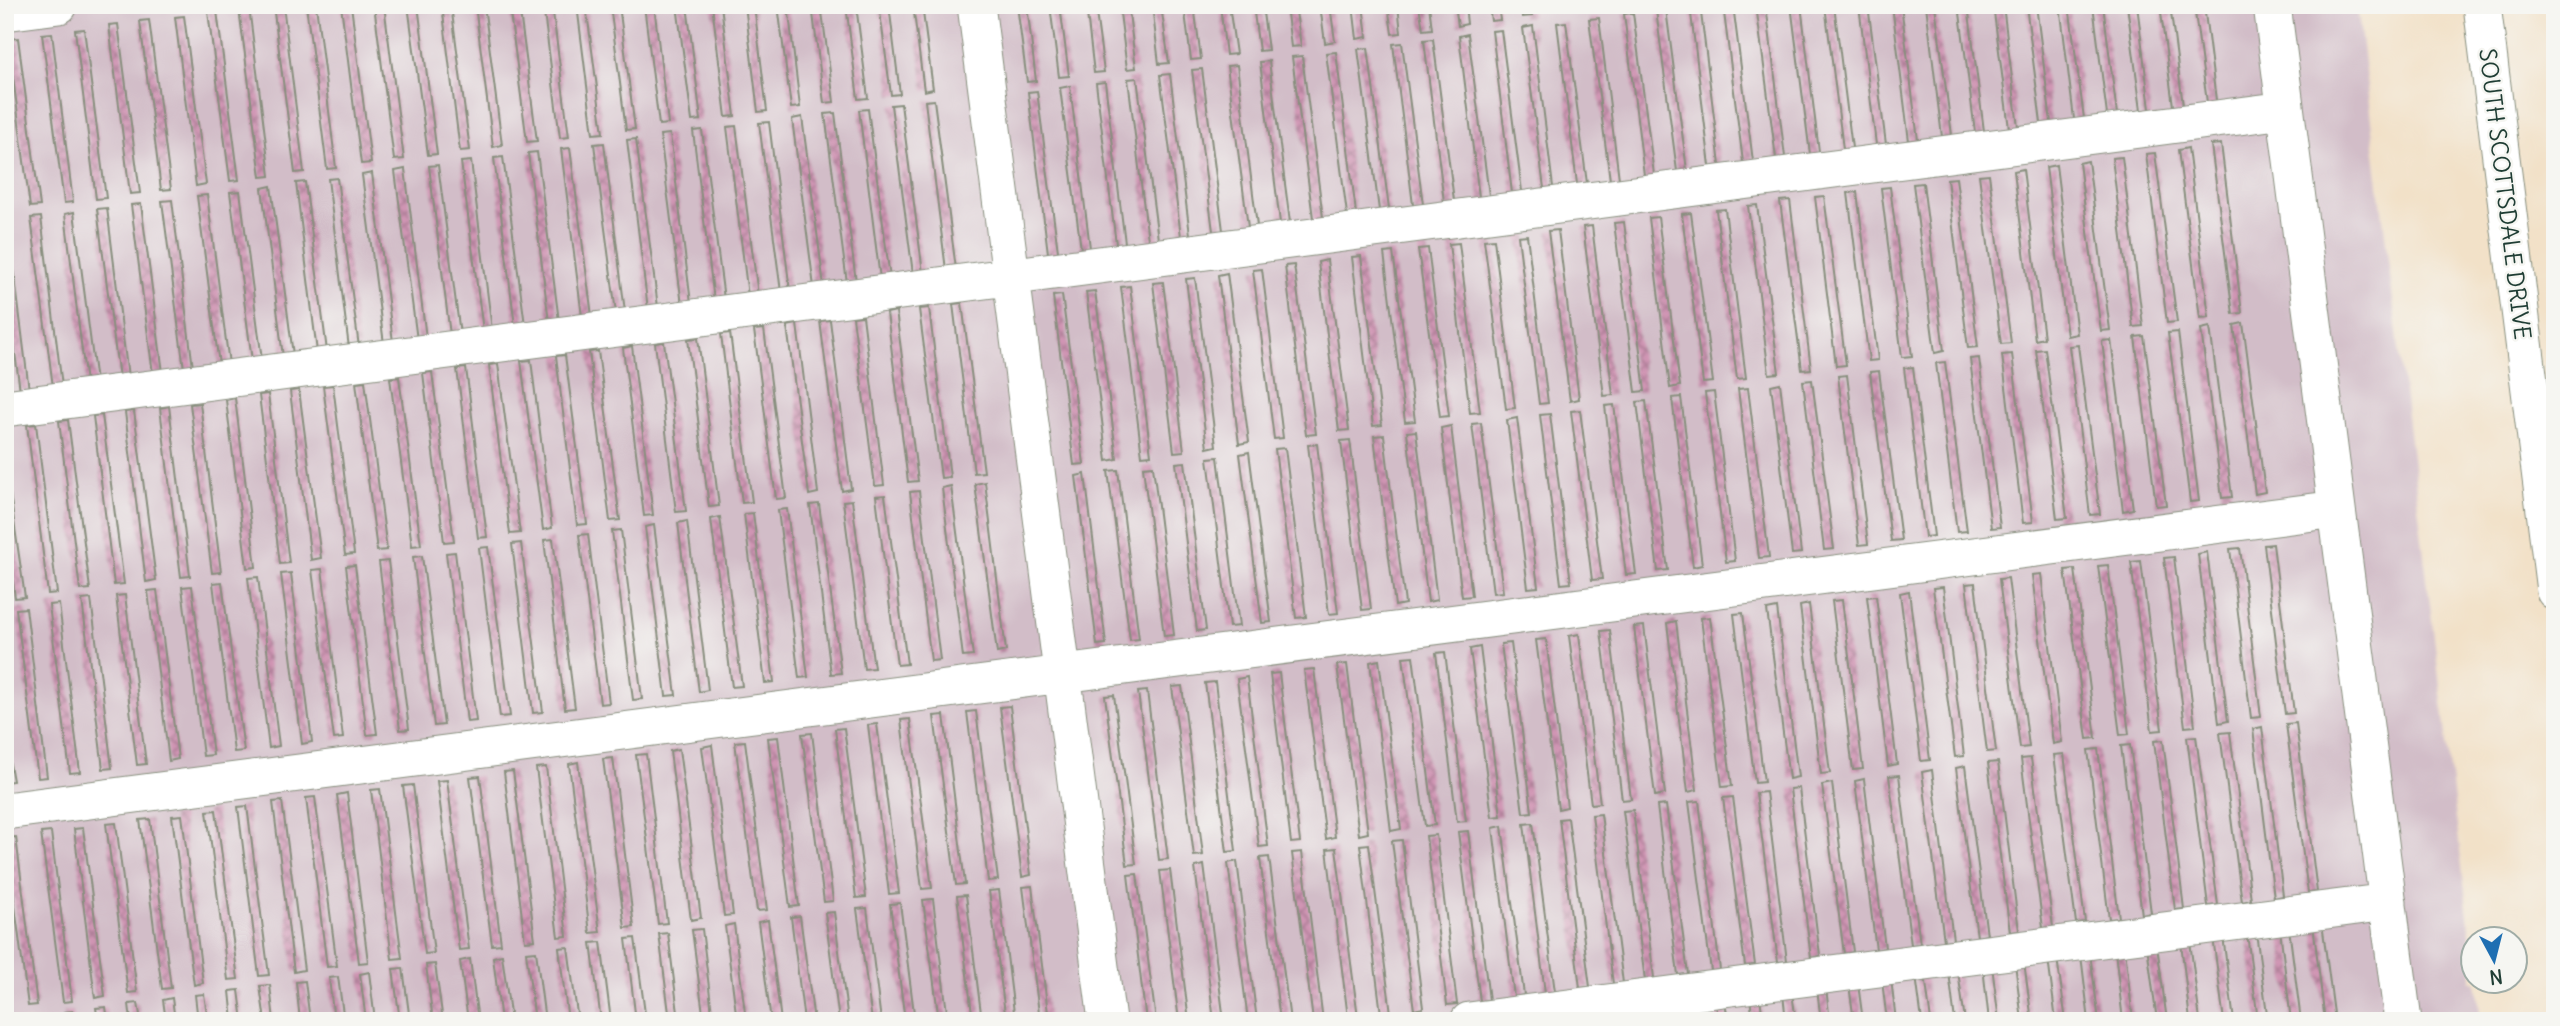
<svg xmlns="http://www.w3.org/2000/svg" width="2560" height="1026" font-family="Delius,sans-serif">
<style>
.industrial{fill:#d2bdc8}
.building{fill:url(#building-cross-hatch)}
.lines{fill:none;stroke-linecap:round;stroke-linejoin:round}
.minor-casing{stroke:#888f7e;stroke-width:39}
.minor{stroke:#fff;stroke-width:37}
.labels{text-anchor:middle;stroke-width:5;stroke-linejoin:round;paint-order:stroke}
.street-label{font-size:23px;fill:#1f3d34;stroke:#f6f6f2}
</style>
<defs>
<pattern id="building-cross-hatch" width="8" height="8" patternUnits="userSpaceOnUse" patternTransform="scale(1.75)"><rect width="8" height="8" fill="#d095b4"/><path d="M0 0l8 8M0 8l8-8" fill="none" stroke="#a87b93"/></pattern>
</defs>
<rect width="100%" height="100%" fill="#f6f6f2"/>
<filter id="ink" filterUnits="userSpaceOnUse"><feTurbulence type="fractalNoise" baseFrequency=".0143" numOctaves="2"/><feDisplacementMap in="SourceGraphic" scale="14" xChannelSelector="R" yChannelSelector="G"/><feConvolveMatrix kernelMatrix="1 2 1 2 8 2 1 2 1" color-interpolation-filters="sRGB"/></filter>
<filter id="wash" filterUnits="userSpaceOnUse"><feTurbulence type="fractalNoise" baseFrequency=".00686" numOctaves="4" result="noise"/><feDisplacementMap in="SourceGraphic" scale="28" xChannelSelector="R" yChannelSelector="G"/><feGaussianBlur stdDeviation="1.57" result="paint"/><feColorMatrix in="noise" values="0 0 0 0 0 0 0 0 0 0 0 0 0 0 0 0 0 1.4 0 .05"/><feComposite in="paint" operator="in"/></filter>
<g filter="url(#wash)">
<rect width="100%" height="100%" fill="#f2e1c8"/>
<path class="industrial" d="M5,5H2357L2472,949V981H2476L2481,1021H5Z"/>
<g id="blocks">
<path class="building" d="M273,5H283L304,172L295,173Z
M306,5H316L336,168L327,169Z
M341,5H351L371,163L361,164Z
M374,5H384L404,159L394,160Z
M408,5H418L437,154L428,155Z
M442,5H451L470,150L460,151Z
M475,5H484L502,145L493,147Z
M509,5H519L537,141L527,142Z
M543,5H552L569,137L560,138Z
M577,5H586L603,133L593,134Z
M610,5H619L635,129L626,130Z
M644,5H654L668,124L659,125Z
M677,5H687L701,120L692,121Z
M712,5H721L735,116L726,117Z
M745,5H754L767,111L758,112Z
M778,5H788L800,107L791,108Z
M812,5H821L834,102L824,103Z
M846,5H856L868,98L858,99Z
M879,5H889L900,94L891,95Z
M913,5H922L933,89L924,91Z
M1017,5H1027L1036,81L1027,82Z
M1050,5H1060L1069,76L1059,77Z
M1086,5H1095L1104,72L1094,73Z
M1119,5H1128L1136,68L1127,69Z
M1152,5H1161L1169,63L1159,64Z
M1184,5H1194L1201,59L1191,60Z
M1220,5H1229L1236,54L1226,55Z
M1253,5H1262L1268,50L1259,51Z
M1286,5H1295L1301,46L1291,47Z
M1320,5H1330L1335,41L1325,43Z
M1353,5H1363L1367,37L1357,39Z
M1388,5H1398L1401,33L1392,34Z
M1419,5H1429L1432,29L1423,30Z
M1455,5H1465L1467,24L1458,26Z
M1489,5H1498L1500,20L1491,21Z
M1521,5H1530L1532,16L1522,17Z
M1700,5L1721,173L1711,174L1690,6Z
M1723,5H1733L1754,169L1744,170Z
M1756,5H1766L1786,165L1777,166Z
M1791,5H1801L1820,160L1811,162Z
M1825,5H1834L1853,156L1844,157Z
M1859,5H1868L1887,152L1877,153Z
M1892,5H1901L1919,148L1910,149Z
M1926,5H1935L1953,143L1943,145Z
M1959,5H1968L1985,139L1976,140Z
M1993,5H2003L2019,135L2010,136Z
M2026,5H2036L2052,130L2042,131Z
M2060,5H2069L2085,126L2075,127Z
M2093,5H2103L2118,122L2108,123Z
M2127,5H2137L2151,117L2142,118Z
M2160,5H2170L2184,113L2174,114Z
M2194,5H2204L2217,108L2208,110Z
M249,7L270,176L261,177L239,9Z
M1666,9L1688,178L1678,179L1656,10Z
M217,11L239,180L230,181L208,12Z
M1633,13L1655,182L1645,183L1624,14Z
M184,16L206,184L196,186L175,17Z
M1599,18L1620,187L1611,188L1589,19Z
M149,20L171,189L161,190L140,21Z
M1566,22L1588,191L1578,192L1557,23Z
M118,24L140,193L130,194L109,25Z
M1533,26L1554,195L1545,196L1523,28Z
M84,29L106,198L96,199L75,30Z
M1501,30L1523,199L1513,201L1492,31Z
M52,33L73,202L64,203L42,34Z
M1468,34L1490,203L1480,205L1459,36Z
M18,38L40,206L30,207L8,39Z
M1433,39L1455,208L1445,210L1424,40Z
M1402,43L1424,212L1414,213L1393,44Z
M1368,48L1390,216L1380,218L1358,49Z
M1336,52L1357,221L1348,222L1326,53Z
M1302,56L1324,225L1314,226L1292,57Z
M1269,61L1291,230L1281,231L1260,62Z
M1237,65L1258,234L1249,235L1227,66Z
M1202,69L1224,238L1214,239L1192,70Z
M1170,74L1191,243L1182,244L1160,75Z
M1137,78L1159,247L1149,248L1128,79Z
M1105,82L1126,251L1117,252L1096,83Z
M1070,86L1091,256L1082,257L1060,88Z
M1037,91L1059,259L1049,261L1028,92Z
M934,100L956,269L946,270L925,101Z
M901,104L923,273L913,274L891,105Z
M868,109L890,278L880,279L859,110Z
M835,113L856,282L847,283L825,114Z
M802,117L824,286L814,287L792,119Z
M769,122L790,291L781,292L759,123Z
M736,126L758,295L748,296L727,127Z
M702,130L724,299L714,301L693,131Z
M670,134L691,303L682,305L660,135Z
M636,139L658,307L648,309L627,140Z
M604,143L625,312L616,313L594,144Z
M2221,144L2242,313L2233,314L2211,145Z
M570,148L592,316L582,317L561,149Z
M2188,148L2209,317L2200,318L2178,150Z
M537,152L559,321L549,322L528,153Z
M2155,153L2177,322L2167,323L2146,154Z
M503,157L525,325L515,326L494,158Z
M2122,157L2143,326L2133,327L2112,158Z
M471,161L492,330L483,331L461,162Z
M2088,161L2110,330L2101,331L2079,163Z
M438,165L460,334L450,335L429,166Z
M2056,165L2077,334L2067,336L2046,167Z
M405,169L426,338L417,340L395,171Z
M2023,169L2044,338L2035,340L2014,171Z
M372,173L393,342L384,344L362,175Z
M1989,174L2011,343L2001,344L1979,175Z
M337,178L359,347L349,348L328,179Z
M1956,178L1978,347L1968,348L1947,179Z
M305,182L327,351L317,352L296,183Z
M1923,183L1944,351L1935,353L1913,184Z
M271,186L293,355L283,357L262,188Z
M1890,187L1912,356L1902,357L1881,188Z
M240,191L262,360L252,361L230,192Z
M1857,192L1878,360L1869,361L1848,193Z
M207,195L229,364L219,365L197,196Z
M1824,196L1846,365L1836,366L1815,197Z
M172,200L193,368L184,369L162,201Z
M1790,200L1811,369L1802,370L1780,201Z
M141,204L163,373L153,374L131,205Z
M1757,205L1779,373L1769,374L1748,206Z
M107,208L128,377L119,378L97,209Z
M1725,209L1746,378L1737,379L1716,210Z
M74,212L96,382L86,383L65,214Z
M1691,213L1713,382L1703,383L1682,214Z
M41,217L62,386L53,387L31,218Z
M1658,217L1680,386L1670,388L1649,218Z
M8,221L29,390L20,391L5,276V222Z
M1624,222L1645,391L1636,392L1614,223Z
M1592,226L1613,395L1604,396L1583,227Z
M1558,230L1579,399L1570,401L1548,231Z
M1527,235L1548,403L1539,404L1518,236Z
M1494,239L1515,408L1506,409L1484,240Z
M1459,243L1480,412L1470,413L1449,244Z
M1428,248L1449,416L1440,417L1418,249Z
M1393,252L1415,421L1405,422L1384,253Z
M1361,256L1382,425L1373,426L1352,257Z
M1327,260L1349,430L1339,431L1318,262Z
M1294,265L1316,434L1306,435L1285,266Z
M1262,269L1283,438L1274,439L1253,270Z
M1227,273L1249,442L1239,444L1218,275Z
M1195,278L1216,446L1207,448L1186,279Z
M1163,282L1184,451L1174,452L1153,283Z
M1130,286L1151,455L1142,456L1121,287Z
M1095,291L1117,459L1107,461L1086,292Z
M1062,295L1084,464L1074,465L1053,296Z
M962,303L984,472L974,473L953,304Z
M929,308L950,477L941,478L919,309Z
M896,311L918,481L908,482L887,313Z
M863,316L884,485L875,486L853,317Z
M830,320L851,489L842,491L820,321Z
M2243,323L2265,492L2255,494L2234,325Z
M797,324L818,493L809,495L787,326Z
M2210,327L2232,497L2222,498L2201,329Z
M764,329L786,498L776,499L754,330Z
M2178,332L2199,501L2190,502L2168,333Z
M730,333L752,502L742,503L721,334Z
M2144,336L2166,505L2156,506L2135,337Z
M698,338L719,506L709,507L688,339Z
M2111,340L2133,509L2123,511L2102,341Z
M664,342L686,511L676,512L655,343Z
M2078,345L2100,514L2090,515L2069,346Z
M632,346L653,515L644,516L623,348Z
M2045,349L2067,518L2057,519L2036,350Z
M598,351L620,520L610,521L589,352Z
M2012,354L2033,522L2023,523L2002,355Z
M565,355L587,524L577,525L556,356Z
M1979,358L2000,527L1991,528L1970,359Z
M531,360L552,528L543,530L521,361Z
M1945,362L1967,531L1957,532L1936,363Z
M498,364L520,533L510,534L489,365Z
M1913,367L1934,536L1925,537L1904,368Z
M466,368L487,537L478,538L457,369Z
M1879,371L1901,540L1891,541L1870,372Z
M432,372L454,541L444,542L423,373Z
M1847,375L1868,544L1859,545L1838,376Z
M399,377L421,545L412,546L390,378Z
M1812,380L1834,549L1824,550L1803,381Z
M365,381L387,550L377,551L356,382Z
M1780,383L1801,553L1792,554L1771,385Z
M333,385L354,554L345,555L323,386Z
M1748,388L1769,557L1759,558L1738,389Z
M299,390L321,558L311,560L290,391Z
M1714,392L1735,561L1726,562L1705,393Z
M268,394L289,563L280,564L259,395Z
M1681,397L1702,565L1693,567L1672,398Z
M235,398L256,567L247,568L226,400Z
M1646,401L1668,570L1658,571L1637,402Z
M200,403L221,572L212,573L190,404Z
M1614,405L1636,574L1626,575L1605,406Z
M169,406L190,576L181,577L160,408Z
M1580,410L1602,579L1592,580L1571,411Z
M134,411L156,580L146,582L125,412Z
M1550,414L1571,583L1561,584L1540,415Z
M102,415L124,584L114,585L93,416Z
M1517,418L1538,587L1528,588L1507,420Z
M68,420L90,589L80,590L59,421Z
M1481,423L1503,592L1493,593L1472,424Z
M36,424L57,593L48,594L27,425Z
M1451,426L1472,596L1462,597L1441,428Z
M1416,431L1437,600L1428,602L1407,432Z
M1384,435L1405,604L1395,606L1374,436Z
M1350,440L1371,609L1362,610L1341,441Z
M1317,444L1338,613L1329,614L1308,445Z
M1285,448L1306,617L1296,618L1275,449Z
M1249,452L1271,622L1262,623L1240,454Z
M1218,457L1239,626L1229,627L1208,458Z
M5,459L25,597L15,598L5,522Z
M1185,462L1206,630L1197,631L1176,463Z
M1153,466L1174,635L1164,636L1143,467Z
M1118,470L1139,639L1130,640L1108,471Z
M1085,474L1106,644L1097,645L1076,476Z
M985,482L1006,651L997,653L975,484Z
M951,486L973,656L963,657L942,488Z
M919,491L940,660L931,661L910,492Z
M885,495L907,664L897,665L876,496Z
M852,500L874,668L864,669L843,501Z
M819,504L841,673L831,674L810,505Z
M787,509L808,677L799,678L778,510Z
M753,513L774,682L765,683L744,514Z
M720,517L742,686L732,687L711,519Z
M687,521L708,690L699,692L678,523Z
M654,525L676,695L666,696L645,527Z
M621,530L642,699L633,700L612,531Z
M588,534L609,703L600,704L579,535Z
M553,539L575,708L565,709L544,540Z
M521,543L543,712L533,713L512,544Z
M2273,544L2294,713L2285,714L2264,545Z
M488,547L510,716L500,717L479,548Z
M2240,548L2261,717L2251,718L2230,549Z
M455,552L476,721L467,722L446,553Z
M2207,552L2228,721L2219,723L2198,554Z
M422,556L444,725L434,726L413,557Z
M2174,557L2195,726L2185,727L2164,558Z
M388,561L409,729L400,730L379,562Z
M2141,561L2162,730L2152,731L2131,562Z
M355,565L377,734L367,735L346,566Z
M2108,565L2129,734L2120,735L2098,566Z
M322,569L343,738L334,739L312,570Z
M2075,569L2096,738L2087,739L2065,570Z
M291,573L312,742L302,744L281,574Z
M2041,574L2062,742L2053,744L2032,575Z
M258,577L279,746L269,748L248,578Z
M2008,578L2029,747L2020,748L1999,579Z
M222,582L244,751L234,752L213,583Z
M1975,583L1996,751L1987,752L1966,584Z
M192,586L213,755L203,756L182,587Z
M1943,587L1964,756L1955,757L1933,588Z
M157,590L178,759L169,761L148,591Z
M1909,591L1930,760L1921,761L1900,593Z
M125,595L146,764L137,765L116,596Z
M1876,596L1897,764L1888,766L1867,597Z
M91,599L112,768L103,769L82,600Z
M1842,600L1863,769L1853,770L1832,601Z
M59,604L80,772L70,773L49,605Z
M1809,604L1830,773L1821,774L1800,606Z
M26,608L47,777L38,778L16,609Z
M1777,608L1798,777L1789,779L1767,610Z
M1743,613L1764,782L1755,783L1734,614Z
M1710,617L1732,786L1722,787L1701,618Z
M1676,621L1697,790L1688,792L1667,623Z
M1644,626L1665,794L1655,796L1634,627Z
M1610,630L1631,799L1622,800L1601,631Z
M1579,634L1600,803L1591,804L1569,636Z
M1546,639L1567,807L1558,809L1536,640Z
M1511,643L1532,812L1523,813L1501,644Z
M1480,647L1501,816L1492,817L1470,649Z
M1445,652L1466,821L1457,822L1436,653Z
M1413,656L1435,825L1425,826L1403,657Z
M1379,660L1401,829L1391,831L1370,662Z
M1347,664L1368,833L1359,835L1337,665Z
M1314,669L1335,837L1326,839L1304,670Z
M1279,673L1300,842L1291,843L1270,674Z
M1247,677L1268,846L1259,847L1237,679Z
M1215,682L1236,851L1227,852L1205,683Z
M1182,686L1203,855L1194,856L1172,687Z
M1147,691L1168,859L1159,860L1138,692Z
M1114,695L1136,864L1127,865L1105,696Z
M1010,706L1031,875L1022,877L1000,707Z
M976,711L998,880L988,881L967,712Z
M944,715L965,884L956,885L934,716Z
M910,719L932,888L922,889L901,720Z
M2296,723L2317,892L2308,893L2286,724Z
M877,724L899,893L889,894L868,725Z
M2262,727L2283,896L2274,898L2253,729Z
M844,728L866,897L856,898L835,729Z
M2230,732L2251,900L2242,902L2220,733Z
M812,733L833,901L824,902L802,734Z
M5,736L13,781L5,782Z
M2196,736L2218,905L2208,906L2187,737Z
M778,737L799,906L790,907L768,738Z
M2163,740L2184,909L2175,910L2154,741Z
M745,741L767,910L757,911L735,742Z
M712,745L733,915L724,916L702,747Z
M2130,745L2151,913L2142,915L2121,746Z
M679,749L701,918L691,920L670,751Z
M2098,749L2119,918L2109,919L2088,750Z
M646,754L667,923L658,924L636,755Z
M2064,754L2085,922L2076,923L2054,755Z
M613,758L634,927L625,928L603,759Z
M2031,758L2053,927L2043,928L2021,759Z
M578,762L600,932L590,933L569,764Z
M1998,762L2019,931L2010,932L1988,763Z
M1965,766L1987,935L1977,937L1956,768Z
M546,767L567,936L558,937L536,768Z
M1932,770L1953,940L1944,941L1922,772Z
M513,771L535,940L525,941L504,772Z
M1899,775L1920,944L1911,945L1889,776Z
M480,776L501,944L492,945L470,777Z
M1864,779L1885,948L1876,950L1855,781Z
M447,780L469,949L459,950L437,781Z
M1832,783L1853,952L1844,954L1822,785Z
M413,785L434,953L425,954L403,786Z
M1799,788L1820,956L1811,958L1790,789Z
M380,789L402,958L392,959L371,790Z
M1766,792L1787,961L1778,962L1756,793Z
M347,793L368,962L359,963L337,795Z
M315,797L337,966L327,967L306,798Z
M1733,797L1755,965L1745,966L1723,798Z
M282,801L304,970L294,972L273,802Z
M1699,801L1720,970L1711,971L1689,802Z
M1666,805L1688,974L1678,975L1657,806Z
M247,806L269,975L259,976L238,807Z
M216,810L238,979L228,980L207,811Z
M1633,810L1654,978L1645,980L1623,811Z
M1601,814L1623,983L1613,984L1592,815Z
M182,815L203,983L194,985L172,816Z
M1568,818L1590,987L1580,988L1559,819Z
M150,819L171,988L162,989L140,820Z
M116,823L137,992L128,993L106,824Z
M1533,823L1555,992L1545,993L1524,824Z
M1502,826L1524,995L1514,997L1493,828Z
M83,828L105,996L95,998L74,829Z
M1468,831L1489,1000L1480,1001L1458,832Z
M51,832L72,1001L63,1002L41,833Z
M1436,835L1457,1004L1447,1005L1426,836Z
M16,837L37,1005L28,1006L6,838Z
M1402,840L1423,1008L1414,1010L1392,841Z
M1369,844L1391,1013L1381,1014L1360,845Z
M1336,848L1358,1017L1348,1018L1327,849Z
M1302,852L1323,1021H1313L1292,853Z
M1269,857L1290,1021H1280L1260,858Z
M1237,861L1257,1021H1248L1228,863Z
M1204,865L1224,1021H1214L1195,867Z
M1170,870L1189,1021H1179L1160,871Z
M1137,874L1156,1021H1146L1128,875Z
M1032,886L1049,1021H1040L1023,887Z
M999,890L1015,1021H1006L989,891Z
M966,895L982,1021H973L957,896Z
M933,899L948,1021H939L923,900Z
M900,903L915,1021H905L890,904Z
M867,908L881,1021H872L857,909Z
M834,912L848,1021H839L825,913Z
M800,916L814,1021H804L791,917Z
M768,920L781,1021H771L758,922Z
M2322,923L2335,1021H2325L2313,924Z
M734,924L746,1021H737L725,926Z
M2289,928L2301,1021H2291L2280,929Z
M702,929L713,1021H704L692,930Z
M2256,932L2268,1021H2258L2247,933Z
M668,933L679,1021H670L659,934Z
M2223,936L2234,1021H2224L2213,937Z
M635,938L646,1021H636L626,939Z
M2190,941L2200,1021H2190L2181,942Z
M601,942L611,1021H601L591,943Z
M2157,945L2167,1021H2157L2147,946Z
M568,947L578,1021H568L559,948Z
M2125,949L2133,1021H2123L2115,951Z
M536,951L545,1021H535L526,952Z
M2090,953L2099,1021H2089L2081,955Z
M502,955L511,1021H501L493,957Z
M2057,958L2066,1021H2056L2048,959Z
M470,959L478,1021H468L460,961Z
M2024,962L2032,1021H2022L2015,963Z
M435,964L443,1021H433L426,965Z
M1992,966L1999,1021H1989L1983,967Z
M403,968L410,1021H400L393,969Z
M1958,971L1965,1021H1955L1949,972Z
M369,972L375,1021H366L360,974Z
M1925,975L1931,1021H1922L1916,976Z
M338,977L344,1021H334L329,978Z
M1891,979L1896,1021H1887L1882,981Z
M305,981L310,1021H300L296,982Z
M1858,984L1863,1021H1854L1849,985Z
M270,985L274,1021H265L260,986Z
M1826,988L1830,1021H1821L1817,989Z
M239,990L243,1021H233L230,991Z
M1792,993L1796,1021H1786L1783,994Z
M204,994L208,1021H198L195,995Z
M1760,997L1763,1021H1753L1750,998Z
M172,998L175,1021H166L163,1000Z
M1725,1001L1728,1021H1718L1716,1003Z
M138,1003L141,1021H131L129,1004Z
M1693,1005L1695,1021H1685L1684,1007Z
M106,1007L108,1021H98L96,1008Z
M73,1011L74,1021H65L64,1012Z"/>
</g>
</g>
<g filter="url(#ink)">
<use href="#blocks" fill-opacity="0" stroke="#888f7e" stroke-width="2"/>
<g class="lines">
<defs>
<path id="minor" d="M976,5L1107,1021
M2272,5L2403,1021
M2482,5L2555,591
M5,12L59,5
M5,408L2285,110
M5,811L2337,509
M1469,1021L2388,902"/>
</defs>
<use href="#minor" class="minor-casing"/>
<use href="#minor" class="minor"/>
</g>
</g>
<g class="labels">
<g class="street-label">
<text transform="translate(2505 194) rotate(83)" y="8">SOUTH SCOTTSDALE DRIVE</text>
</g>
</g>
<rect width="2560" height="1026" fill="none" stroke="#f6f6f2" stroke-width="28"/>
<g transform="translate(2494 960) rotate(173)"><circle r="33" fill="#f6f6f2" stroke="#a0aca6" stroke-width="2"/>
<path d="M0-5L12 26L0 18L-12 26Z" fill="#1f6fb2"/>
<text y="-10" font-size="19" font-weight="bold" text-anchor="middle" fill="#1f3d34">N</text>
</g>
</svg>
